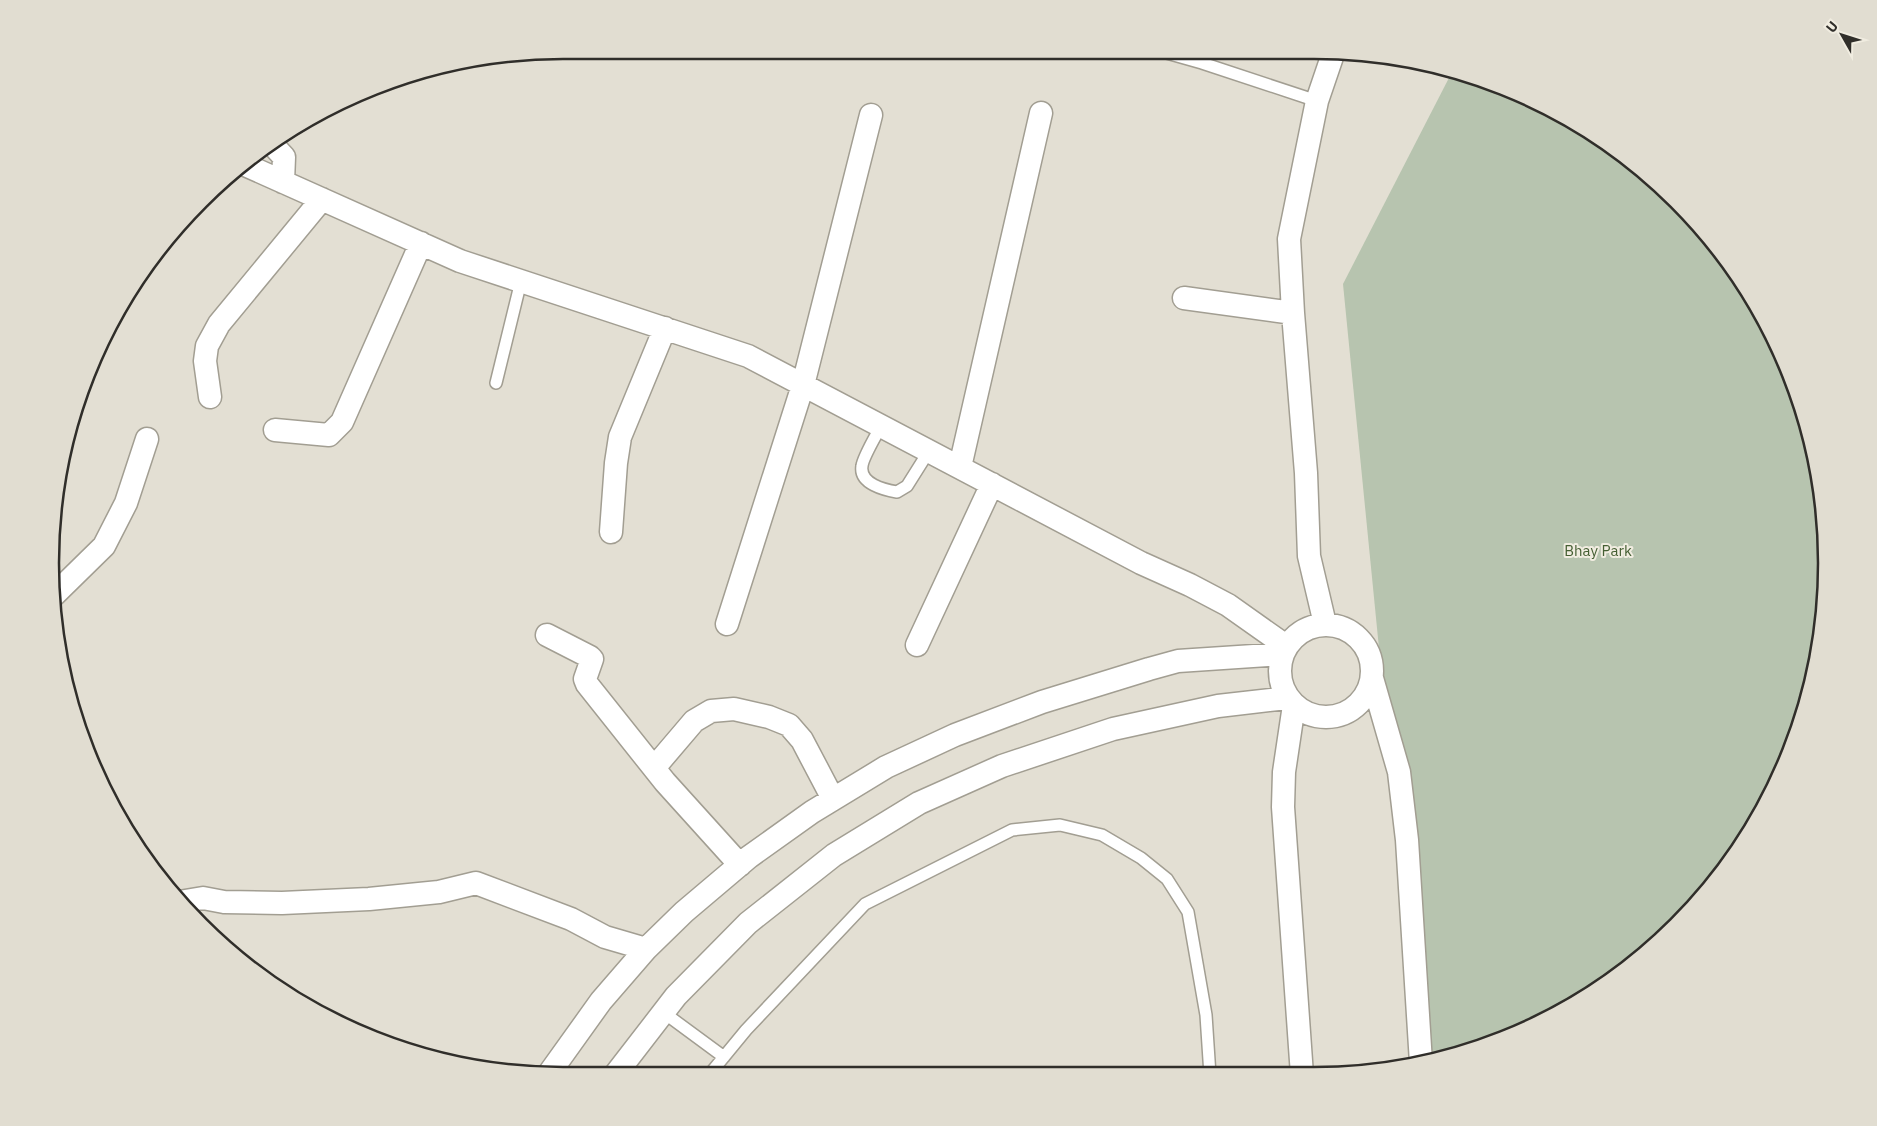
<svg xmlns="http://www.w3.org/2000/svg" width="1877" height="1126" font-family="'IBM Plex Sans',sans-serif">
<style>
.green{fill:#b7c4af}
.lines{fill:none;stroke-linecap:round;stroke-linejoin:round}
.service-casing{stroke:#a29e92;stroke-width:14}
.minor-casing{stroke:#a29e92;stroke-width:25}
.service{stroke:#fff;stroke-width:11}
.minor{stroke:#fff;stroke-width:22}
.labels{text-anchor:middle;stroke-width:4;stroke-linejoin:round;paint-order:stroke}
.park-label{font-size:15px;fill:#455f33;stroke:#f0ece0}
.rim{fill:none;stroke:#302e2a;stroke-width:2.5}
</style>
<rect width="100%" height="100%" fill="#e3dfd3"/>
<path class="green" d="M1452,72L1479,77L1599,137L1677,200L1741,278L1788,367L1817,463L1827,563L1817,663L1788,760L1740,848L1652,949L1570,1007L1447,1058L1420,1063L1343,284Z"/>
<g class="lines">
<defs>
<path id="service" d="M1163,52L1202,63L1317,101
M496,383L521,281
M881,426C877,434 863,457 862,466C859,484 885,490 897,492L907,486L929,451
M663,1012L724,1057
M709,1075L746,1030L865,904L1012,830L1060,825L1102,835L1141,858L1167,879L1188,912L1206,1015L1210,1075"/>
<path id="minor" d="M271,143L284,157L283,182
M243,164L460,261L748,356L1141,563L1190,585L1228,605L1286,646
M1184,298L1293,313
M210,397L205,361L207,346L219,324L322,199
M275,430L329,435L342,422L421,243
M960,467L1041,113
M611,532L616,463L620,437L665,328
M53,596L104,546L126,503L147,439
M727,624L803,385L871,115
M1325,624L1309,556L1306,473L1293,313L1289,239L1317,101L1334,51
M1280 671a46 46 0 1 1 92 0a46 46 0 1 1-92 0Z
M547,635L590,657L592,659L585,679L587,684L665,782L740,865
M917,645L992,484
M1372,678L1399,772L1407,840L1421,1063
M1294,705L1284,772L1283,807L1302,1075
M654,768L694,721L711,711L734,709L769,717L789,725L802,740L833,799
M179,902L203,898L224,902L282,903L369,899L439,892L476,883L571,919L605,937L646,949
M548,1075L601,1001L646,949L684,912L749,857L812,812L886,767L955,735L1042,702L1149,669L1178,661L1282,654
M615,1075L676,996L748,923L834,855L919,803L1002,766L1113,729L1218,706L1287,698"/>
</defs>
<use href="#service" class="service-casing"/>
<use href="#minor" class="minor-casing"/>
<use href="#service" class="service"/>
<use href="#minor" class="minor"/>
</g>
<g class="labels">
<g class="park-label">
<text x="1598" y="556">Bhay Park</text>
</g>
</g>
<path d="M0 0H1877V1126H0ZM563 59H1314A504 504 0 0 1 1818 563V563A504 504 0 0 1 1314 1067H563A504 504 0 0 1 59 563V563A504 504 0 0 1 563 59Z" fill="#e1ddd1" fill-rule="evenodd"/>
<path class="rim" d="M563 59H1314A504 504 0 0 1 1818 563V563A504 504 0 0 1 1314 1067H563A504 504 0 0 1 59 563V563A504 504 0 0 1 563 59Z"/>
<g transform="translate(1842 35) rotate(309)" stroke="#f0ece0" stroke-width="4" paint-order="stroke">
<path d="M0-4L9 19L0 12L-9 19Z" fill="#302e2a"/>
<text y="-8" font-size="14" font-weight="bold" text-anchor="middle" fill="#302e2a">U</text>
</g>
</svg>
